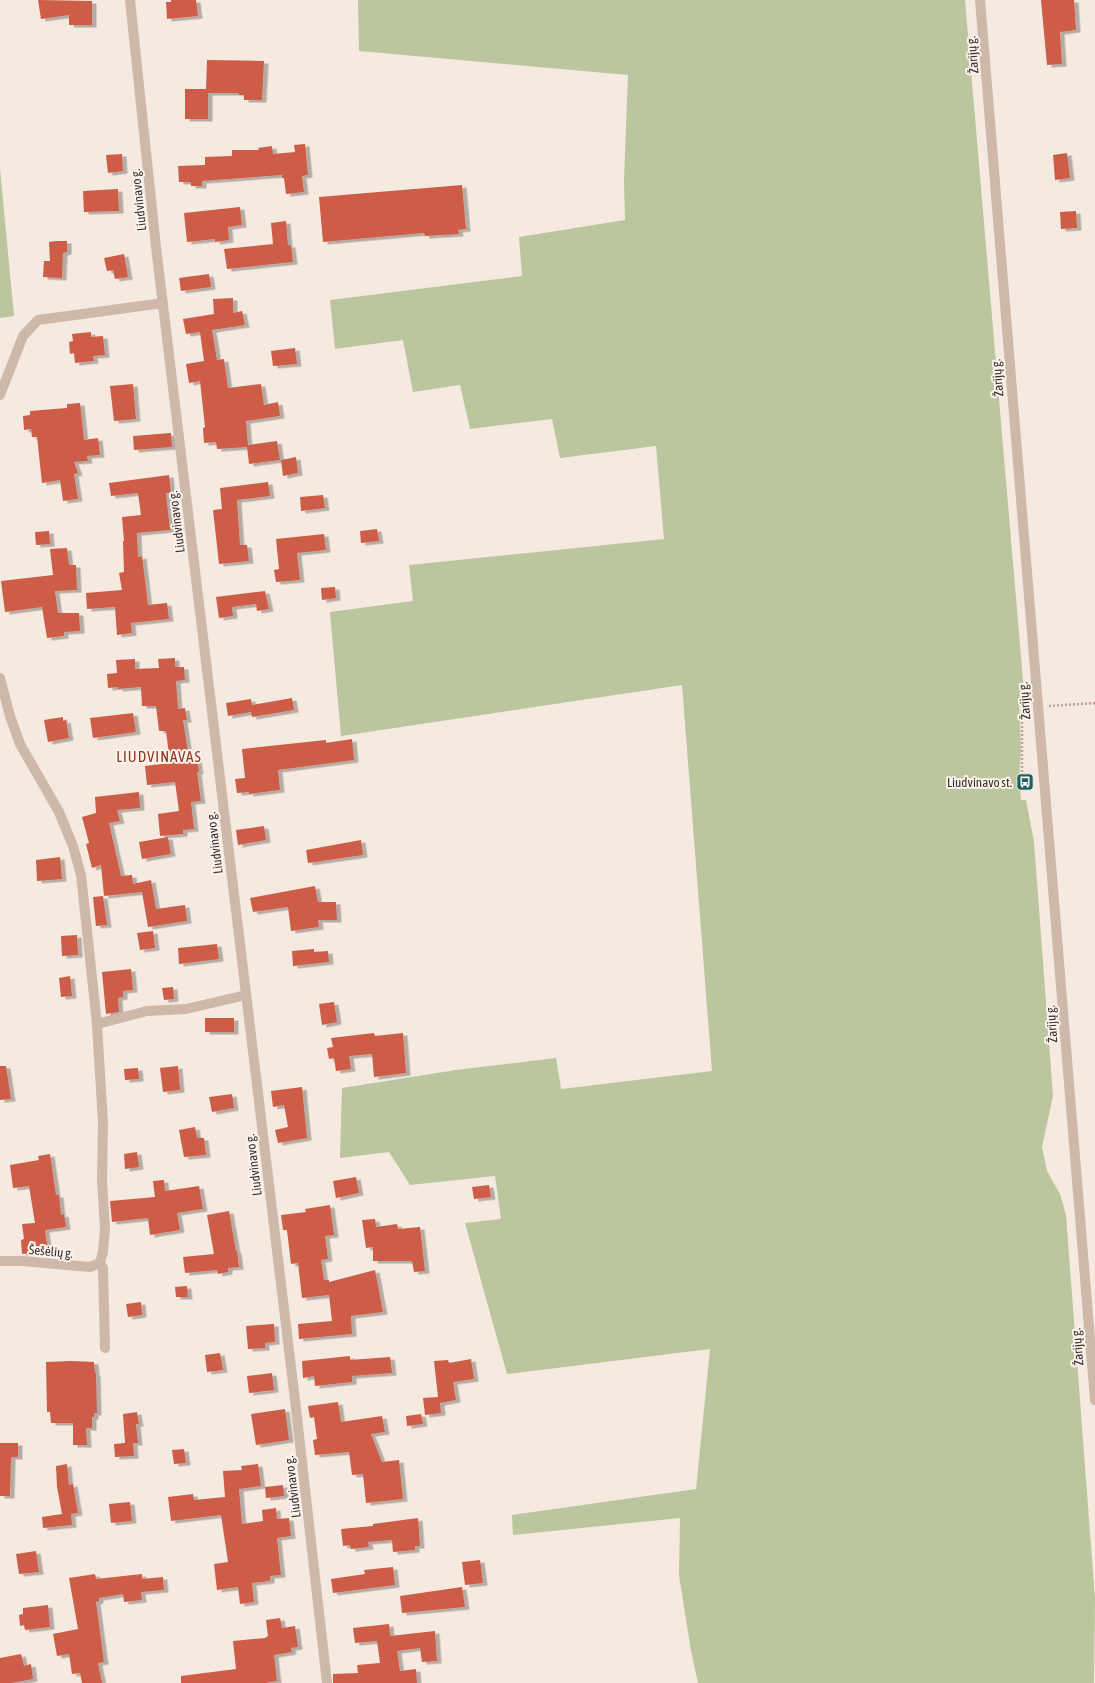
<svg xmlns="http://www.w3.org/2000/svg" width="1095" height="1683" font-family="'Asap Condensed',sans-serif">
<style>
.green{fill:#bbc59e}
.building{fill:#cd5d46;filter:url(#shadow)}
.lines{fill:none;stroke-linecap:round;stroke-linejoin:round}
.path{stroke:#baa294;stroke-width:2.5;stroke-dasharray:2 2;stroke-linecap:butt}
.street{stroke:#ceb8aa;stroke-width:10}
.labels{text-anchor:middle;stroke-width:4;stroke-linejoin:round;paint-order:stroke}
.street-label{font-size:13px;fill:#3b2e2a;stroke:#fbf4ed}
.poi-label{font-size:13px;fill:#3b2e2a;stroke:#fbf4ed;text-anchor:end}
.quarter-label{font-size:15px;letter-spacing:1px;fill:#90311e;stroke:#fbf4ed}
</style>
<defs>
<filter id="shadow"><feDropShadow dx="4.5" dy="2.5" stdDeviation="0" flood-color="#0004"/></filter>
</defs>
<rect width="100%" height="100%" fill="#f5e9e0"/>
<path class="green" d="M358,0H965L1025,704H1019L1021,749L1019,779L1021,800H1026L1034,842L1053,1096L1042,1147L1047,1171L1060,1194L1066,1215L1095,1599L1094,1683H698L691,1651L679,1575L680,1518L513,1535L512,1515L696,1489L710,1349L507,1374L465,1223L501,1219L495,1176L410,1185L389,1152L340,1158L342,1088L456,1070L556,1058L561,1089L712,1071L682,685L341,736L330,612L413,601L409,565L664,539L656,446L560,458L552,419L470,429L460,385L413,392L403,340L335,349L330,300L522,276L519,237L625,220L624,180L628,75L359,51Z
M0,168L14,316L0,318Z"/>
<path class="building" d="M38,0L92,1V25H69V15L41,19Z
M171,0H196L198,16L167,19L166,2H171Z
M1041,0H1074L1076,30L1060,32L1062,64L1047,65Z
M207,60L264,61L262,100H244V95H239V93H208V119H185V89H206Z
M305,144L308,175L302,176L304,192L286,194L284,178H282V175L202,181V186H191V182H179L178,166L205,165V157L232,156V150H259L258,148L272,146L273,154L295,152L294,145Z
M1067,153L1070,178L1055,180L1053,155Z
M122,154L123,171L108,173L106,155Z
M462,185L466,229L458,230L459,234L425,236L424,233L323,242L319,197Z
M118,189L119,211L84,212L83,191Z
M240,207L242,225L228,227L229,240L215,242V239L187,242L184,213Z
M1076,211L1077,228L1061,229L1060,212Z
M286,221L288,245H291L293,262L227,269L224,249L273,244L271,223Z
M56,241H67V252L63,253L62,278L43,277L44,261H50L49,242Z
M124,254L128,277L115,279L113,270L107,271L104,258Z
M209,274L211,287L181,291L179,278Z
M233,298V313L242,311L245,325L212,330L217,360L224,359L228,388L261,384L264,405L278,402L280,416L246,421L248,445L277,441L280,460L249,464L247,447L217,449L216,442L204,443L203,428L205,427L200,381L189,383L186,364L204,361L200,332L186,334L183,319L214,314L213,299Z
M91,332V337L103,336L105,355L93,356L94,361L75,363L74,353L70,354L69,342L73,341L72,334Z
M295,348L297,364L273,366L271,351Z
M133,384L136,419L114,421L110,386Z
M80,403L84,440L98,438L100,455L87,456L88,461L74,462L78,473L74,474L78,499L63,501L60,480L42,483L37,437H32L31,429L24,430L23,416L30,415V411L67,408V404Z
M171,433L172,447L134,450L133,436Z
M296,457L298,473L283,476L281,460Z
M169,475L171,493H166L170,530L137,533L138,557L142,556L148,605L167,603L169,619L131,623L132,633L117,635L115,607L87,609L86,593L122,590L119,573L124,572L123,541H124L122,517L141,515L138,493L111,496L109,483Z
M268,482L270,496L237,500L240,545H247L249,561L219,564L213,510L222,509L220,488Z
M323,495L325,508L301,511L300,497Z
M377,529L379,541L361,543L360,531Z
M49,531L50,544L36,545L35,532Z
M324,534L326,550L297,553L300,580L276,582L274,570L279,569L276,539Z
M67,548L69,565H76L77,590L55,591L58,613H79L80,631L64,632V636L47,638L42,607L5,612L1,581L53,575L50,549Z
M335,587L336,598L322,600L321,588Z
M265,591L269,609L257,611L256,604L232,607L233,616L219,618L216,597Z
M175,658V667H184L185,680L176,681L178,709L185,708L187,720H183L189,759L197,758L199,772H197L201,801L191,802L194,829L183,830V834L160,836L158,814L179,811L175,782L147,785L145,766L170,763L166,731H159L156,706H142L141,687L118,689V687L108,688L107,674L117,673L116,660L135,659V669L159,668L158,659Z
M292,698L294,710L252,717L251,712L228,716L226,703L251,699L252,705Z
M133,713L136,732L93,738L90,718Z
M63,717V721L66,720L69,738L48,742L44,720Z
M352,739L354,760L278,770L280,790L249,794V792L237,793L235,779L245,778L242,749L326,740V743Z
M139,792L140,808L117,810L120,821L109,823L121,876L132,875L133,884L151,880L156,909L185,905L187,921L148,927L142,892L104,896L101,865L92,868L86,844L89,843L82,817L96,813L95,797Z
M264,826L266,840L238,845L236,830Z
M168,837L171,854L142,859L139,842Z
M361,840L363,855L308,863L306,850Z
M60,857L62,879L37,881L36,860Z
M315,886L318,902H336L337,920H318L319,927L291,931L288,907L253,912L250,898Z
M103,896L107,925L96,926L93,897Z
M153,931L155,948L140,950L137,933Z
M77,935L78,955L62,956L61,936Z
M217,944L219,959L179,964L178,948Z
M314,949V952L328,951L329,962L293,966L292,951Z
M131,969L133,990L123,991V997L118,998L119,1012L106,1014L102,972Z
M70,976L72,996L61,997L59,978Z
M173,987L174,999L164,1000L162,988Z
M334,1002L337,1022L322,1025L319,1004Z
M205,1018H234V1032H205Z
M374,1033L375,1036L403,1033L406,1073L374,1077L372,1054L349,1056L351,1069L336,1071L334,1058L329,1059L327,1048L333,1047L331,1038Z
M0,1066H6L11,1099L0,1100Z
M178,1066L180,1090L163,1092L160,1068Z
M138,1068L139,1079L125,1080L124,1069Z
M302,1087L307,1138L278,1143L275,1130L288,1127L284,1105L273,1107L271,1091Z
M232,1094L234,1108L212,1112L209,1097Z
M195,1127L197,1138H204L206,1155L184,1157L179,1130Z
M137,1152L139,1167L125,1169L124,1154Z
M50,1154L56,1195H59L61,1215L64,1214L66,1227L45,1230L48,1251L22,1254L21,1240L24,1239L22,1224L35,1223L29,1186L13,1188L10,1165L39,1160L38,1156Z
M356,1177L359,1193L336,1198L333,1181Z
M164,1180L165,1191L199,1186L203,1209L177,1213L180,1230L150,1235L148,1218L112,1222L110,1201L155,1197L153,1181Z
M489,1185L491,1197L474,1199L472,1187Z
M330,1205L334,1235L325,1236L328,1259L321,1260L324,1280H329V1282L375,1270L383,1312L351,1316L352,1334L299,1339L298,1324L332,1321L329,1295L302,1298L298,1263L291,1264L287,1230H283L281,1215L306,1212L305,1209Z
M229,1211L236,1251H237L239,1267L228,1268V1272L218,1274L217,1270L185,1273L183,1257L214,1254L207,1215Z
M375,1219L376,1227L397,1224L398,1229L420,1227L425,1271L414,1272L412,1261H373V1247L366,1248L362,1220Z
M187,1286L188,1297H176L175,1287Z
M141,1302L142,1315L128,1317L126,1304Z
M274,1324L275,1342L265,1343V1348L248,1349L246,1326Z
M220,1353L223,1370L207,1372L205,1355Z
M350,1356V1360L390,1357L392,1373L352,1376V1382L315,1386L314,1376L303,1378L302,1361Z
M471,1359L474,1379L453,1382L456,1400L440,1403L441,1413L425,1415L423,1398L438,1397L434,1361L448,1360L449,1363Z
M71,1361L94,1362L95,1373H96L97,1413H94V1417H92V1428H86L87,1445H73V1423H51L50,1412H47L46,1362Z
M272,1373L274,1390L249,1393L247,1376Z
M338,1402L341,1422L382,1416L385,1432L371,1434L382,1462L399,1460L403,1499L366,1503L363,1474L352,1475L349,1452L315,1455L313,1440L317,1439L314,1417L310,1418L308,1406Z
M285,1409L289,1440L256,1445L251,1414Z
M137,1412L139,1424H136L138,1443H133L134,1456L115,1457L114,1444L125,1443L123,1414Z
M421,1414L423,1424L407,1426L406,1416Z
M0,1443H18V1457H11L10,1496H0Z
M184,1449L186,1463L174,1464L172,1450Z
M67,1464L69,1485L73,1484L78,1513L71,1514L72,1525L43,1528L42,1517L62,1514L57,1487L56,1466Z
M258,1464L261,1486L239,1489L242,1524L263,1521L262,1510L276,1508L277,1519L289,1518L291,1536L277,1538L281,1575L270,1576V1581L252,1583L254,1602L240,1604L238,1587L217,1590L214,1564L228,1562L221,1515L171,1521L168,1497L193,1494L194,1500L225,1497L223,1471L242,1470L241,1466Z
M283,1485L284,1496L266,1498L265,1487Z
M130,1502L132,1521L111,1523L109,1504Z
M418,1518L420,1546H415V1550L393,1552L392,1540L368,1542L369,1547L351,1549L350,1545L343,1546L341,1529L373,1526V1524Z
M36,1551L39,1572L19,1574L16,1554Z
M480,1560L483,1583L465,1585L462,1562Z
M393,1567L395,1585L333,1593L331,1579L365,1574L364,1570Z
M95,1574L96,1579L142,1574V1579L163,1577L164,1590L141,1592L142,1600L124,1602L123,1594L99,1598V1601L96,1602L104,1662L98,1663L102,1683H82L80,1673L72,1674L69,1654L57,1656L53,1634L78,1629L69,1578Z
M462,1587L465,1607L402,1613L400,1596Z
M48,1605L50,1627L25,1630L24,1625L20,1626L19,1615L23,1614V1608Z
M280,1618L282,1628L295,1626L298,1647L291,1648L292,1652L274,1655L277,1681L265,1683H181V1676L236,1669L233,1641L265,1638L268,1636L266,1620Z
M389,1624L390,1636L435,1631L437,1661L422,1662L420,1648L397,1651L400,1671L416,1669L417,1683H333V1674L358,1673L357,1665L380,1663L377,1641L355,1643L353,1628Z
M21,1654L24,1666L31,1664L33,1679L11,1683H0V1658Z"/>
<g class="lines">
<path class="path" d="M1049,706L1095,703
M1022,776V707H1028"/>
<path class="street" d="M130,0L156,247L295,1400L327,1683
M980,0L1095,1400
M0,395L23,336L38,320L163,303
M0,678L10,716L20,744L59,812L73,846L81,875L97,1024L103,1123L102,1180L105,1228L103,1252L100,1263L103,1268L105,1348
M97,1024L147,1011L186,1009L246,995
M0,1261H22L90,1267L100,1263"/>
</g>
<defs>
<symbol id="bus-square" viewBox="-11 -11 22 22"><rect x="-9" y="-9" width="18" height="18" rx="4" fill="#1c6060" stroke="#fbf4ed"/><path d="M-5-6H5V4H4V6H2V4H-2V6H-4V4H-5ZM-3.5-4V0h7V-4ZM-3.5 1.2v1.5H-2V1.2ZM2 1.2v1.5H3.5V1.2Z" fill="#fff"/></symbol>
</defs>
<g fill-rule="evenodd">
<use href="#bus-square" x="1015" y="772" width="20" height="20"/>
</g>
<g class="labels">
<g class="street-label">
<text transform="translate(972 55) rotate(-95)" y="5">Žarijų g.</text>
<text transform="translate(138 200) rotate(-96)" y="5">Liudvinavo g.</text>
<text transform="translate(997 378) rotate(-95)" y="5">Žarijų g.</text>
<text transform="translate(176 522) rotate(-97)" y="5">Liudvinavo g.</text>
<text transform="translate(1024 701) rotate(-95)" y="5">Žarijų g.</text>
<text transform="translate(214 843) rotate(-97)" y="5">Liudvinavo g.</text>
<text transform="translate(1051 1024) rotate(-94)" y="5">Žarijų g.</text>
<text transform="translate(253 1165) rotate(-97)" y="5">Liudvinavo g.</text>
<text transform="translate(51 1251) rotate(5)" y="5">Šešėlių g.</text>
<text transform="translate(1077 1347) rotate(-95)" y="5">Žarijų g.</text>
<text transform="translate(292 1487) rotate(-97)" y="5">Liudvinavo g.</text>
</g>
<g class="poi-label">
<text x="1012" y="787">Liudvinavo st.</text>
</g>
<g class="quarter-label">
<text x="159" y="762">LIUDVINAVAS</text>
</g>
</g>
</svg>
